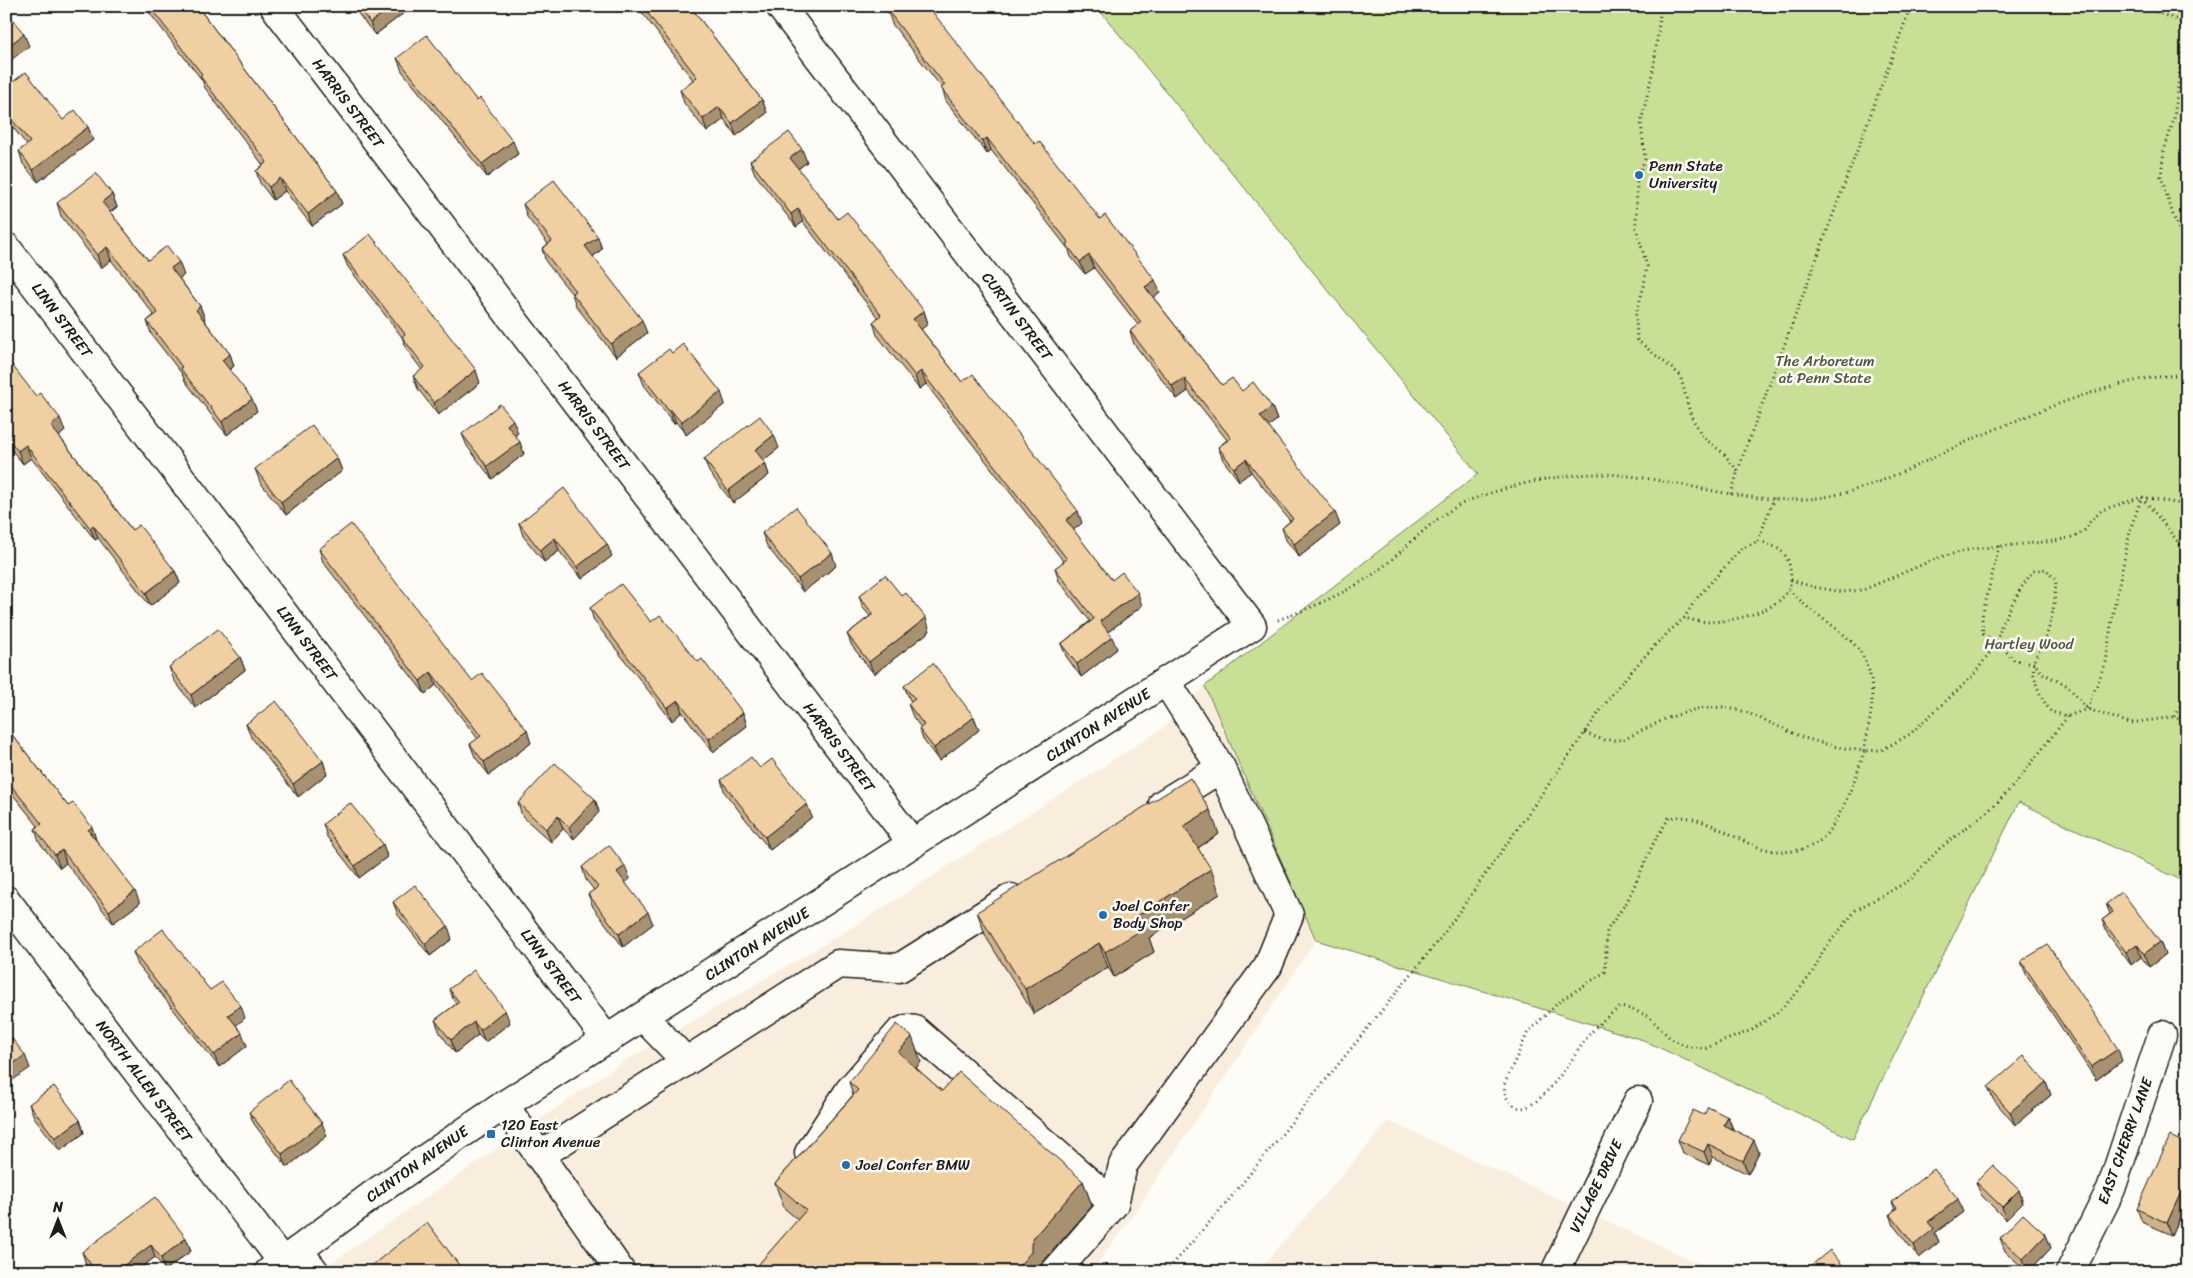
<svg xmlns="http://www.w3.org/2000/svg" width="2193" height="1278" font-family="Sriracha,sans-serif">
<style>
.built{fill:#f9eede}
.green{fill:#c8e096;stroke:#727e59}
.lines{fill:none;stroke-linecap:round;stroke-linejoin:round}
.minor-casing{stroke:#1c1c1c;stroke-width:31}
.path{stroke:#1c1c1c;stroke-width:3;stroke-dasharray:1 4;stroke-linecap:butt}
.minor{stroke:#fdfcf7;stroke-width:28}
.wall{fill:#ceb28b;stroke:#1c1c1c}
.shaded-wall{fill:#a89171;stroke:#1c1c1c}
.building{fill:#f0cfa2;stroke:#1c1c1c}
.poi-dot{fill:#1f6fb2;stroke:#fdfcf7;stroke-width:2}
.labels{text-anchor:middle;stroke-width:5;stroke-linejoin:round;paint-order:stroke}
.street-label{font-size:15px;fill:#1c1c1c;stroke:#fdfcf7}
.poi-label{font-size:15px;fill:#1c1c1c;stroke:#fdfcf7;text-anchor:start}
.park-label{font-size:15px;fill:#505741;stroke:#fdfcf7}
</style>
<rect width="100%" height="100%" fill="#fdfcf7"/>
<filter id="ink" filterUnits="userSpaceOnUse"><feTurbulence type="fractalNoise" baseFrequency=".02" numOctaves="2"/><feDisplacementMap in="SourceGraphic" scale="10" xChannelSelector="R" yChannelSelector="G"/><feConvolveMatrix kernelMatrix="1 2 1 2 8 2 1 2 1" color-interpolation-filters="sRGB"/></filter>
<g filter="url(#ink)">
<path class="built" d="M1205,686L1316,940L1129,1221L1091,1272H318L623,1062L853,927L1163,728Z
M1389,1121L1718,1272H1257Z"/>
<path class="green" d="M1096,6H2187V883L2019,802L1853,1139L1643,1040L1316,940L1205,686L1478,474Z"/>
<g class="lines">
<defs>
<path id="minor" d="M274,6L913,844
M6,247L607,1040
M1163,804L1221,768
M6,900L282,1261
M643,1017L686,1061
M504,1105L621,1272
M809,1153L849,1091L900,1032L907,1029L915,1030L1114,1204
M539,1156L838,964L899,968L1011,898
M298,1250L315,1272
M269,1272L378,1191L504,1105L1252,626L780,6
M1055,1272L1114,1204L1123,1165L1268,966L1289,915L1221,768L1166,681
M1555,1272L1638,1101
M2070,1272L2111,1189L2162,1035"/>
</defs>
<use href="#minor" class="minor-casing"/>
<path class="path" d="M1661,6L1654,65L1641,123L1645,159L1637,178L1636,228L1647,266L1644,286L1636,315L1637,340L1680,375L1691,416L1703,437L1723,453L1738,471
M2148,6C2156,15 2174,16 2185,25L2174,119L2164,151L2161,176L2173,215L2187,249
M1731,494L1741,461L1911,6
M1758,541L1774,498
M1999,546L1982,617L1983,634L1997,642L2014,660L2034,663L2042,673L2068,686L2087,709L2130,723L2174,717
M1791,580L1813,587L1843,592L1863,590L1940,557L1972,549L2055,541L2076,536L2085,530L2090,522L2102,510L2142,497L2187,553
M1789,590C1798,598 1807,608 1818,615C1851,640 1872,651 1872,697C1872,714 1867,733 1864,751L1882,750L1910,734L1973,676L1997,642L2002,623L2021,588L2033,571L2046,569L2056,581C2055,599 2053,616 2047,634C2044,644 2036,653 2034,662C2031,679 2042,700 2051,712L2068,716L2087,709L2106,662L2112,618L2131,527L2142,497L2187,505
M1278,620C1311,608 1346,593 1375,573C1408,549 1436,511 1476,498C1516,484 1562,473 1605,474C1676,477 1746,507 1818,498C1877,490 1928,458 1982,435C2031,414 2082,393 2134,381C2151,377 2169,376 2187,374
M2187,694L2174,717L2187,723
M1585,733L1603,740H1623L1665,719L1696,709L1723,707L1746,712L1804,738L1837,747L1864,751C1858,774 1838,828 1818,842C1797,856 1770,853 1748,843C1726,833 1694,812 1669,818L1654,842L1627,902L1607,930L1605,972L1560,1001L1528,1032L1504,1085C1505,1096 1507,1102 1517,1107C1538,1116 1577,1051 1588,1036C1597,1025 1609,1015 1620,1007L1631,1009L1648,1016L1671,1039L1689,1047L1706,1048L1752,1030L1778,1012L1795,995L1813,972L1823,951L1856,910L1910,880L1939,849L1993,807L2015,784L2068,716
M1166,1272L1228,1201L1442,936L1615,690L1656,644L1684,618L1696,599L1741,549L1758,541C1773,545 1788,550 1790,569C1791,575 1792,581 1789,588C1779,612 1733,621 1710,622C1702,622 1692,620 1684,618"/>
<use href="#minor" class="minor"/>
</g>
<path class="wall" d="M144,6H197L337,191L342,204L312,226L285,191L273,200L260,183L256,171L263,165L205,88L202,80Z
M352,6H413L375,35Z
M637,6H690L762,100L767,113L736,136L724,119L707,132L684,103L680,90L693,80Z
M888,11L1035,144L1100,219L1160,292L1153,297L1222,385L1242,391L1272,407L1277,420L1268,426L1340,525L1299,557L1286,540L1282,528L1290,521L1251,472L1239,481L1223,460L1218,447L1227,440L1188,391L1177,399L1134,344L1130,331L1138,325L1094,268L1085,274L1071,257L1069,250L991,150L987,154L946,101L942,88L892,24Z
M397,58L518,154L487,177L402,71Z
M6,87L63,120L88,127L93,140L38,182L23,164L19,151L27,145L6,119Z
M750,161L807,162L798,169L838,219L924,311L928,324L921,329L962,382L1082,523L1073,530L1112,580L1142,606L1108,632L1117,649L1081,677L1066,656L1061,644L1090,621L1059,581L1055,568L1064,562L926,384L919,389L877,335L873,322L878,318L803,222L796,227L755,174Z
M112,194L117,207L110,212L148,260L184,275L179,278L200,306L205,319L204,320L230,354L234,366L230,370L257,411L227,435L185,381L182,374L151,334L147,321L154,315L111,260L101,268L61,216L57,203Z
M523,204L602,249L593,257L647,333L616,357L576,306L572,294L546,262L542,249L548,244L527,217Z
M343,255L480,383L438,415L418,389L413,376L422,370L407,350L402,337L348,267Z
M672,353L725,404L686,435L676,422L674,424L644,385L639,372Z
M6,369L36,396L65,431L59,436L132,530L175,571L180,583L150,606L98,538L95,540L31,458L23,464L6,443Z
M518,433L515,435L524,454L492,479L467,446L462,434Z
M779,448L763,460L765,463L769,475L733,503L709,472L704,459Z
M337,458L342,471L286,515L260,482L255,469Z
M519,523L612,556L582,579L559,551L544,562L523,536Z
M762,533L836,566L803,592L767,546Z
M319,549L472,681L531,743L489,775L475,757L470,744L478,739L436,685L425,694L323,562Z
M859,596L930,631L874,674L852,646L847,634L870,616L863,608Z
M590,608L651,622L698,662L743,713L747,726L713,752L682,712L672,721L594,621Z
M240,657L245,670L195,708L174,680L169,667Z
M904,686L974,717L979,730L939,761L924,741L919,729L921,728L913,717L908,704L911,702L909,698Z
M246,724L323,761L327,774L298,797L251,737Z
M6,727L68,806L92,827L96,840L140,903L113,923L66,863L60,868L39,842L35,829L38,826L6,786Z
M760,768L812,817L770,850L725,793L721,780Z
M595,799L599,812L574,839L563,829L551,842L522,816L518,803Z
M323,824L383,844L387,857L359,878L327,837Z
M1219,834L1198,848L1220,894L1149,938L1154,952L1114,977L1108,967L1034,1014L986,937L977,912Z
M625,866L630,879L625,882L653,924L623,947L593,907L588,894L594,890L586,880L582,867Z
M393,902L452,939L430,956L398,915Z
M2106,904L2160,942L2165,955L2149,967L2141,957L2131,965L2107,933L2102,920L2110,914Z
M133,952L210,990L245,1018L236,1025L247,1046L219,1067L138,965Z
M2021,961L2122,1061L2096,1080L2026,974Z
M449,989L510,1023L485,1042L478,1035L455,1053L440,1033L435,1020L456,1004L454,1001Z
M921,1062L916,1068L942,1091L1083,1181L1092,1206L1043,1262L1040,1269V1272H752L798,1220L784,1208L775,1183L853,1095L849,1082Z
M2046,1082L2051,1095L2015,1125L1993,1099L1988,1087Z
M29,1104L80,1120L84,1133L60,1151L34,1117Z
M249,1112L327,1136L287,1167L254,1124Z
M1704,1115L1728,1117L1733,1129L1759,1152L1748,1174L1713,1157L1709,1165L1683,1153L1678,1140Z
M2187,1144V1202L2172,1235L2142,1222L2137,1209Z
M1976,1182L2019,1190L2023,1203L2006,1220L1981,1195Z
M1892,1202L1963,1212L1935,1233L1939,1242L1919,1258L1894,1226L1890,1214L1895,1210Z
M2046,1235L2051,1248L2028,1272H2027L2005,1251L2000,1238Z
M186,1238L191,1251L165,1270L155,1257L136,1272H91L86,1265L82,1252Z"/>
<path class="shaded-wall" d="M392,6H413L375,35L370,23Z
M24,34L29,46L6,64V48Z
M762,100L767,113L736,136L732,123Z
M719,107L724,119L707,132L703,119Z
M88,127L93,140L38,182L33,170Z
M987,138L991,150L987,154L982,141Z
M513,141L518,154L487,177L482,164Z
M802,149L807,162L795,171L790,158Z
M280,178L285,191L273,200L269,187Z
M337,191L342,204L312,226L308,214Z
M112,194L117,207L107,215L102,202Z
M798,209L803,222L796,227L791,214Z
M598,237L602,249L590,259L585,246Z
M107,247L111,260L101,268L97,255Z
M1089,255L1094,268L1085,274L1080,262Z
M179,262L184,275L176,281L171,268Z
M1155,280L1160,292L1150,300L1145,287Z
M200,306L205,319L200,323L196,310Z
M924,311L928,324L918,332L913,319Z
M642,320L647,333L616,357L611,344Z
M230,354L234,366L226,372L222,360Z
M476,370L480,383L438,415L434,403Z
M921,371L926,384L919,389L915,376Z
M1184,378L1188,391L1177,399L1172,386Z
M721,392L725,404L686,435L681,422Z
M252,399L257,411L227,435L222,422Z
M1272,407L1277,420L1265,429L1260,416Z
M671,410L676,422L674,424L669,411Z
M60,418L65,431L56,439L51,426Z
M513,420L518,433L512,438L507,425Z
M774,435L779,448L760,463L755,450Z
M520,442L524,454L492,479L487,466Z
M26,445L31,458L23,464L18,451Z
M337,458L342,471L286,515L281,502Z
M1246,459L1251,472L1239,481L1234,468Z
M765,463L769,475L733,503L728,491Z
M1078,511L1082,523L1070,533L1066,520Z
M1335,512L1340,525L1299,557L1294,544Z
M93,525L98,538L95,540L90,528Z
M555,538L559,551L544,562L540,550Z
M607,544L612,556L582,579L577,567Z
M832,553L836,566L803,592L798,579Z
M175,571L180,583L150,606L146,593Z
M1138,593L1142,606L1105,634L1100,621Z
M926,618L930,631L874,674L869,662Z
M1112,637L1117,649L1081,677L1077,664Z
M240,657L245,670L195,708L191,695Z
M431,672L436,685L425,694L420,681Z
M678,700L682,712L672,721L667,708Z
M743,713L747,726L713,752L709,739Z
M974,717L979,730L939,761L934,748Z
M527,730L531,743L489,775L484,762Z
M323,761L327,774L298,797L293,784Z
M595,799L599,812L574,839L569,827Z
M807,804L812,817L770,850L765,837Z
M1210,810L1219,834L1193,851L1184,826Z
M558,816L563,829L551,842L546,829Z
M92,827L96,840L88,830Z
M383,844L387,857L359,878L355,866Z
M62,850L66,863L60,868L55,855Z
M625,866L630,879L622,885L617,872Z
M1211,869L1220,894L1149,938L1154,952L1114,977L1105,952L1137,916Z
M135,891L140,903L113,923L109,911Z
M648,912L653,924L623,947L619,934Z
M448,926L452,939L430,956L425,944Z
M2160,942L2165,955L2149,967L2144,954Z
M1099,943L1108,967L1034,1014L1025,989Z
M2137,944L2141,957L2131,965L2126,952Z
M241,1006L245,1018L233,1028L228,1015Z
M505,1010L510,1023L485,1042L480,1030Z
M474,1022L478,1035L455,1053L451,1040Z
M242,1033L247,1046L219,1067L214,1055Z
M912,1037L921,1062L907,1077L898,1052Z
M2118,1049L2122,1061L2096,1080L2091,1067Z
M25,1055L30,1068L6,1085V1069Z
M2046,1082L2051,1095L2015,1125L2010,1112Z
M1728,1117L1733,1130L1724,1125Z
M80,1120L84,1133L60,1151L55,1138Z
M322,1123L327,1136L287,1167L282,1154Z
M1754,1140L1759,1152L1748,1174L1743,1161Z
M1708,1144L1713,1157L1709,1165L1704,1152Z
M2187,1179V1202L2172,1235L2167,1223Z
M1083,1181L1092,1206L1043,1262L1040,1269V1272H1014L1034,1237Z
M2019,1190L2023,1203L2006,1220L2002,1207Z
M1958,1199L1963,1212L1935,1233L1939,1242L1919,1258L1914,1245L1928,1222Z
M2046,1235L2051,1248L2028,1272L2023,1259Z
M186,1238L191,1251L165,1270L161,1258Z
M151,1245L155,1257L136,1272H115Z"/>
<path class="building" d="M149,6H197L337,191L308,214L280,178L269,187L256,171L267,162L200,76L202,74Z
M358,6H392L370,23Z
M642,6H690L762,100L732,123L719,107L703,119L680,90L697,77Z
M894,6H928L1035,144L1039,141L1100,219L1105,215L1155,280L1145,287L1222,385L1232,378L1242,391L1253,382L1272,407L1260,416L1335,512L1294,544L1282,528L1293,519L1246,459L1234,468L1218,447L1231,438L1184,378L1172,386L1130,331L1141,322L1089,255L1080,262L1067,245L1069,243L987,138L982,141L941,88L945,85L888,11Z
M6,11L24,34L6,48Z
M427,35L477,101L480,98L513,141L482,164L397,58Z
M26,72L63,120L75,110L88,127L33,170L19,151L30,142L6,112V87Z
M789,132L802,149L790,158L838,219L847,212L888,264L924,311L913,319L962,382L973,374L1016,430L1078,511L1066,520L1112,580L1122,572L1138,593L1100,621L1112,637L1077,664L1061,644L1094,619L1055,568L1067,559L921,371L915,376L873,322L881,315L798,209L791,214L750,161Z
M96,173L112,194L102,202L148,260L167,246L179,262L171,268L200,306L196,310L230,354L222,360L252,399L222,422L180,368L182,367L147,321L158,313L107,247L97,255L57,203Z
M554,180L598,237L585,246L642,320L611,344L572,293L575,291L542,249L552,241L523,204Z
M370,234L476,370L434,403L413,376L425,367L402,337L405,334L343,255Z
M683,344L721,392L681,422L671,410L669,411L639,372L669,349L672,353Z
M12,365L36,396L40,393L60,418L51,426L132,530L139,525L175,571L146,593L93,525L90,528L26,445L18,451L6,436V369Z
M500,404L513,420L507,425L520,442L487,466L462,434Z
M760,416L774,435L755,450L765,463L728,491L704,459Z
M312,425L337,458L281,502L255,469Z
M564,488L607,544L577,567L555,538L540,550L519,523Z
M796,507L832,553L798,579L762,533Z
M351,524L472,681L482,673L527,730L484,762L470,744L481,736L431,672L420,681L319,549Z
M885,575L902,596L906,593L926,618L869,662L847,634L873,614L859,596Z
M621,584L651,622L660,615L698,662L702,659L743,713L709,739L678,700L667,708L590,608Z
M218,629L240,657L191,695L169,667Z
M933,663L974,717L934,748L919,729L924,725L908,704L915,699L904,686Z
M276,701L323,761L293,784L246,724Z
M6,727L68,806L73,803L92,827L88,830L135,891L109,911L62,850L55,855L35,829L42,824L6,779Z
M751,757L760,768L772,759L807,804L765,837L721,780Z
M555,763L595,799L569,827L558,816L546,829L518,803Z
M1190,778L1210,810L1184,826L1211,869L1137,916L1145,928L1105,952L1099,943L1025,989L977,912Z
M350,803L383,844L355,866L323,824Z
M609,845L625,866L617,872L648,912L619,934L588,894L598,887L582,867Z
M415,885L448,926L425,944L393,902Z
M2122,892L2160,942L2144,954L2137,944L2126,952L2102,920L2113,912L2106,904Z
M163,929L210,990L222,982L241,1006L228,1015L242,1033L214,1055L133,952Z
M2048,945L2118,1049L2091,1067L2021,961Z
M474,970L505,1010L480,1030L474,1022L451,1040L435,1020L459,1002L449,989Z
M897,1024L912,1037L898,1052L942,1091L959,1072L1083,1181L1034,1237L1031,1244V1252L1014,1272H752L806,1210L775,1183L858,1090L849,1082Z
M6,1031L25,1055L6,1069Z
M2024,1056L2046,1082L2010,1112L1988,1087Z
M289,1080L322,1123L282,1154L249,1112Z
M54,1086L80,1120L55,1138L29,1104Z
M1708,1107L1728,1117L1724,1125L1754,1140L1743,1161L1708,1144L1704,1152L1678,1140L1693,1110L1704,1115Z
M2170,1136L2187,1144V1179L2167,1223L2137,1209Z
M1993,1165L2019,1190L2002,1207L1976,1182Z
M1934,1169L1958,1199L1928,1222L1934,1229L1914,1245L1890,1214L1897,1208L1892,1202Z
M155,1197L186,1238L161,1258L151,1245L115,1272H96L82,1252Z
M2023,1214L2046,1235L2023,1259L2000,1238Z
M427,1222L462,1269L459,1272H376L371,1266Z
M1830,1250L1848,1272H1803Z"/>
</g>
<g class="poi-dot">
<circle cx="1639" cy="175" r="5"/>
<circle cx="1103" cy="915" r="5"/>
<rect x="486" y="1129" width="10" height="10" rx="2.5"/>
<circle cx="846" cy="1165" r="5"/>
</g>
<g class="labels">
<g class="street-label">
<text transform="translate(348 103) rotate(53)" y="5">HARRIS STREET</text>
<text transform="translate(1017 316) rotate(53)" y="5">CURTIN STREET</text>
<text transform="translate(62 320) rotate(53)" y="5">LINN STREET</text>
<text transform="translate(594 425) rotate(53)" y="5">HARRIS STREET</text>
<text transform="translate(307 643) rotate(53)" y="5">LINN STREET</text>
<text transform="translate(1098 725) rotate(-33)" y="5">CLINTON AVENUE</text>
<text transform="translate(839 747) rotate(53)" y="5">HARRIS STREET</text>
<text transform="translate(757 944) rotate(-33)" y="5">CLINTON AVENUE</text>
<text transform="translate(551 966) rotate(53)" y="5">LINN STREET</text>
<text transform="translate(144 1081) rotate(53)" y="5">NORTH ALLEN STREET</text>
<text transform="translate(2125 1141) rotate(-70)" y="5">EAST CHERRY LANE</text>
<text transform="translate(417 1164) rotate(-35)" y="5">CLINTON AVENUE</text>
<text transform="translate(1596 1186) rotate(-64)" y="5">VILLAGE DRIVE</text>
</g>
<g class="poi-label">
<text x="1649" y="171">Penn State<tspan x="1649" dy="17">University</tspan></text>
<text x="1113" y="911">Joel Confer<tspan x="1113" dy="17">Body Shop</tspan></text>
<text x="501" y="1130">120 East<tspan x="501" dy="17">Clinton Avenue</tspan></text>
<text x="856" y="1170">Joel Confer BMW</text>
</g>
<g class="park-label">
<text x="1825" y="366">The Arboretum<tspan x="1825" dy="17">at Penn State</tspan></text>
<text x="2029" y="649">Hartley Wood</text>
</g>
</g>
<rect width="2193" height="1278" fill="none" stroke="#fdfcf7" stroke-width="25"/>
<rect x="12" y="12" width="2168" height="1253" fill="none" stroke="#1c1c1c" stroke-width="2" filter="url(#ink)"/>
<g transform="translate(58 1220)" stroke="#fdfcf7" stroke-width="4" paint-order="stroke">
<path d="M0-4L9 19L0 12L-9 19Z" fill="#1c1c1c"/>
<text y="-8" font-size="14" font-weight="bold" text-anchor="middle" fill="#1c1c1c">N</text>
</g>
</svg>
